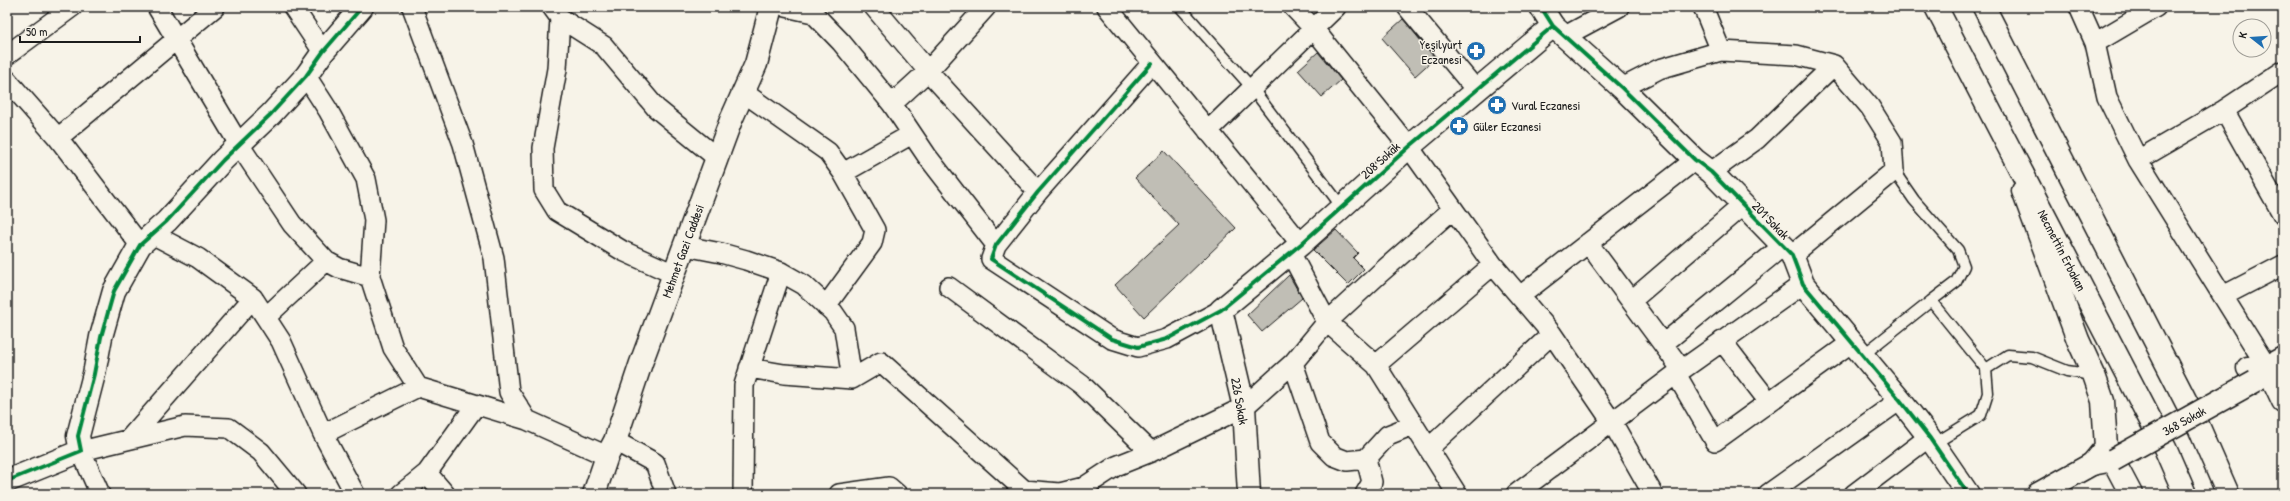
<svg xmlns="http://www.w3.org/2000/svg" width="2290" height="501" font-family="'Patrick Hand',sans-serif">
<style>
.building{fill:#c0beb5;stroke:#1c1c1c}
.lines{fill:none;stroke-linecap:round;stroke-linejoin:round}
.lane-casing{stroke:#1c1c1c;stroke-width:13}
.street-casing{stroke:#1c1c1c;stroke-width:22}
.secondary-casing{stroke:#1c1c1c;stroke-width:25}
.primary-casing{stroke:#1c1c1c;stroke-width:25}
.lane{stroke:#f7f3e8;stroke-width:10}
.street{stroke:#f7f3e8;stroke-width:19}
.secondary{stroke:#f7f3e8;stroke-width:22}
.primary{stroke:#f7f3e8;stroke-width:22}
.secondary-bridge-casing{stroke:#1c1c1c;stroke-width:25;stroke-linecap:butt}
.secondary-bridge{stroke:#f7f3e8;stroke-width:22}
.cycleway-casing{stroke:#f7f3e8;stroke-width:6}
.cycleway{stroke:#00873e;stroke-width:4}
.labels{text-anchor:middle;stroke-width:3;stroke-linejoin:round;paint-order:stroke}
.poi-label{font-size:13px;fill:#1c1c1c;stroke:#f7f3e8;text-anchor:start}
.street-label{font-size:13px;fill:#1c1c1c;stroke:#f7f3e8}
</style>
<rect width="100%" height="100%" fill="#f7f3e8"/>
<filter id="ink" filterUnits="userSpaceOnUse"><feTurbulence type="fractalNoise" baseFrequency=".025" numOctaves="2"/><feDisplacementMap in="SourceGraphic" scale="8" xChannelSelector="R" yChannelSelector="G"/><feConvolveMatrix kernelMatrix="1 2 1 2 8 2 1 2 1" color-interpolation-filters="sRGB"/></filter>
<g filter="url(#ink)">
<path class="building" d="M1403,19L1435,58L1415,76L1382,38Z
M1318,52L1341,80L1322,97L1298,70Z
M1164,151L1236,228L1144,317L1115,285L1179,225L1135,178Z
M1336,230L1358,253L1353,258L1364,269L1348,285L1313,250Z
M1289,275L1302,298L1262,332L1247,315Z"/>
<g class="lines">
<defs>
<path id="lane" d="M1180,7L1252,88L1342,207
M1894,171L1914,200L1958,250L1964,266L1956,282L1931,301L1986,369L1988,393L1981,415L1934,444
M1863,355L1931,301
M1986,369L2008,355L2032,357L2067,371L2094,375"/>
<path id="street" d="M157,7L240,146L292,224L326,261L339,268L370,277
M293,7L323,52
M412,7L463,144L494,258L509,392L527,420L607,456
M552,7L560,18L604,46L656,108L717,158
M786,7L813,13L841,42L892,104L927,156L996,245
M874,7L928,71L1038,192
M1107,7L1301,244
M1293,7L1313,28L1409,147L1493,265L1552,334L1612,422L1653,494
M1407,7L1476,90
M1703,7L1721,51
M2079,7L2095,43L2107,97L2138,160L2267,367
M560,18L557,69L543,148L544,190L557,211L623,251L674,274
M1565,36L1619,7
M2095,43L2156,7
M7,55L72,7
M1152,63L1038,192L996,245L991,259L1112,339L1138,347L1167,339L1221,310
M306,76L328,110L366,179L374,220L370,277L393,348L418,387L527,420
M7,80L58,138L140,245
M1622,88L1659,69L1721,51L1796,55L1834,65L1870,107L1892,142L1894,171L1792,255
M743,92L828,152L843,173L875,230L872,243L826,306
M892,104L928,71L986,7
M2224,110L2283,215
M1208,131L1336,7
M58,138L215,7
M2138,160L2224,110L2283,71
M1711,172L1757,139L1834,65
M843,173L912,134
M152,234L198,258L253,298L281,341L323,434L355,494
M1588,243L1682,370
M685,246L721,253L746,260L781,272L804,285L833,312L844,328L852,379
M1290,252L1327,322L1376,365L1457,494
M949,287L1082,385L1151,452
M1520,296L1695,160
M2223,296L2283,265
M1631,301L1743,205
M266,317L326,261
M1722,341L1769,402
M1663,344L1783,246
M1293,363L1320,442L1334,456L1347,461L1366,459
M1376,365L1493,265
M749,368L784,374L852,379L881,362L1024,490
M1676,374L1715,441L1852,342
M323,434L418,387
M129,439L253,298
M615,441L655,463L666,494
M1429,448L1552,334
M427,473L445,494
M100,494L81,451L185,426L229,428L261,452L296,494
M401,494L427,473L476,405
M743,494L744,385L781,272
M839,494L889,487L897,494
M1020,494L1024,490L1060,493L1084,487L1116,466L1151,452L1244,407L1293,363L1327,322L1379,274L1453,209
M1365,494L1372,482L1366,459L1388,435L1413,425
M1516,494L1676,374L1803,284
M1768,494L1900,400
M1854,494L1929,437"/>
<g id="secondary">
<path d="M1541,7L1553,26L1622,88L1695,160L1711,172L1792,255L1803,284L1900,400L1929,437L1968,494"/>
<path d="M2023,191L2078,340L2094,375L2103,401L2106,447L2092,464L2113,460L2131,494"/>
<path d="M2283,358L2267,367L2283,401"/>
<path d="M2248,368L2267,367L2257,379"/>
<path d="M7,481L81,451L78,436L94,374L101,337L114,291L140,245L167,221L223,160L271,114L306,76L323,52L362,7"/>
<path id="s1" d="M594,494L607,456L615,441L641,363L731,120L756,64L771,7"/>
<path d="M1249,494L1244,407L1221,310L1301,244L1409,147L1553,26"/>
<path d="M2038,494L2092,464"/>
</g>
<g id="primary">
<path id="s2" d="M1936,7L2165,448L2185,494"/>
<path d="M1984,7L2197,423L2228,494"/>
</g>
</defs>
<use href="#lane" class="lane-casing"/>
<use href="#street" class="street-casing"/>
<use href="#secondary" class="secondary-casing"/>
<use href="#primary" class="primary-casing"/>
<use href="#lane" class="lane"/>
<use href="#street" class="street"/>
<use href="#secondary" class="secondary"/>
<use href="#primary" class="primary"/>
<defs>
<g id="secondary-bridge">
<path id="s3" d="M2113,460L2255,381"/>
</g>
</defs>
<use href="#secondary-bridge" class="secondary-bridge-casing"/>
<use href="#secondary-bridge" class="secondary-bridge"/>
<defs>
<path id="cycleway" d="M1541,7L1553,26L1622,88L1695,160L1711,172L1792,255L1803,284L1900,400L1929,437L1968,494
M1152,63L1038,192L996,245L991,259L1112,339L1138,347L1167,339L1221,310L1301,244L1409,147L1553,26
M7,481L81,451L78,436L94,374L101,337L114,291L140,245L167,221L223,160L271,114L306,76L323,52L362,7"/>
</defs>
<use href="#cycleway" class="cycleway-casing"/>
<use href="#cycleway" class="cycleway"/>
</g>
</g>
<defs>
<symbol id="pharmacy-disc" viewBox="-11 -11 22 22"><circle r="9.5" fill="#1f6fb2" stroke="#f7f3e8"/><path d="M-2-6h4v4h4v4h-4v4h-4v-4h-4v-4h4Z" fill="#fff"/></symbol>
</defs>
<g fill-rule="evenodd">
<use href="#pharmacy-disc" x="1465" y="40" width="22" height="22"/>
<use href="#pharmacy-disc" x="1486" y="94" width="22" height="22"/>
<use href="#pharmacy-disc" x="1448" y="115" width="22" height="22"/>
</g>
<g class="labels">
<g class="poi-label">
<text x="1462" y="49" text-anchor="end">Yeşilyurt<tspan x="1462" dy="15">Eczanesi</tspan></text>
<text x="1511" y="110">Vural Eczanesi</text>
<text x="1473" y="131">Güler Eczanesi</text>
</g>
<g class="street-label">
<text transform="translate(1380 160) rotate(-42)" y="5">208 Sokak</text>
<text transform="translate(1771 220) rotate(46)" y="5">201 Sokak</text>
<text dy="5" stroke="none"><textPath href="#s2" startOffset="274">Necmettin Erbakan</textPath></text>
<text dy="5" stroke="none"><textPath href="#s1" startOffset="259">Mehmet Gazi Caddesi</textPath></text>
<text transform="translate(1240 401) rotate(80)" y="5">226 Sokak</text>
<text dy="5" stroke="none"><textPath href="#s3" startOffset="81">368 Sokak</textPath></text>
</g>
</g>
<rect width="2290" height="501" fill="none" stroke="#f7f3e8" stroke-width="24"/>
<rect x="12" y="12" width="2266" height="477" fill="none" stroke="#1c1c1c" stroke-width="1.5" filter="url(#ink)"/>
<g transform="translate(2252 38) rotate(287)"><circle r="19" fill="#f7f3e8" stroke="#9f9d96"/>
<path d="M0-3L7 15L0 10L-7 15Z" fill="#1f6fb2"/>
<text y="-6" font-size="11" font-weight="bold" text-anchor="middle" fill="#1c1c1c">K</text>
</g>
<path d="M20 36v6h120v-6" fill="none" stroke="#1c1c1c" stroke-width="2"/>
<text x="26" y="36" font-size="12" fill="#1c1c1c" stroke="#f7f3e8" stroke-width="3" paint-order="stroke">50 m</text>
</svg>
